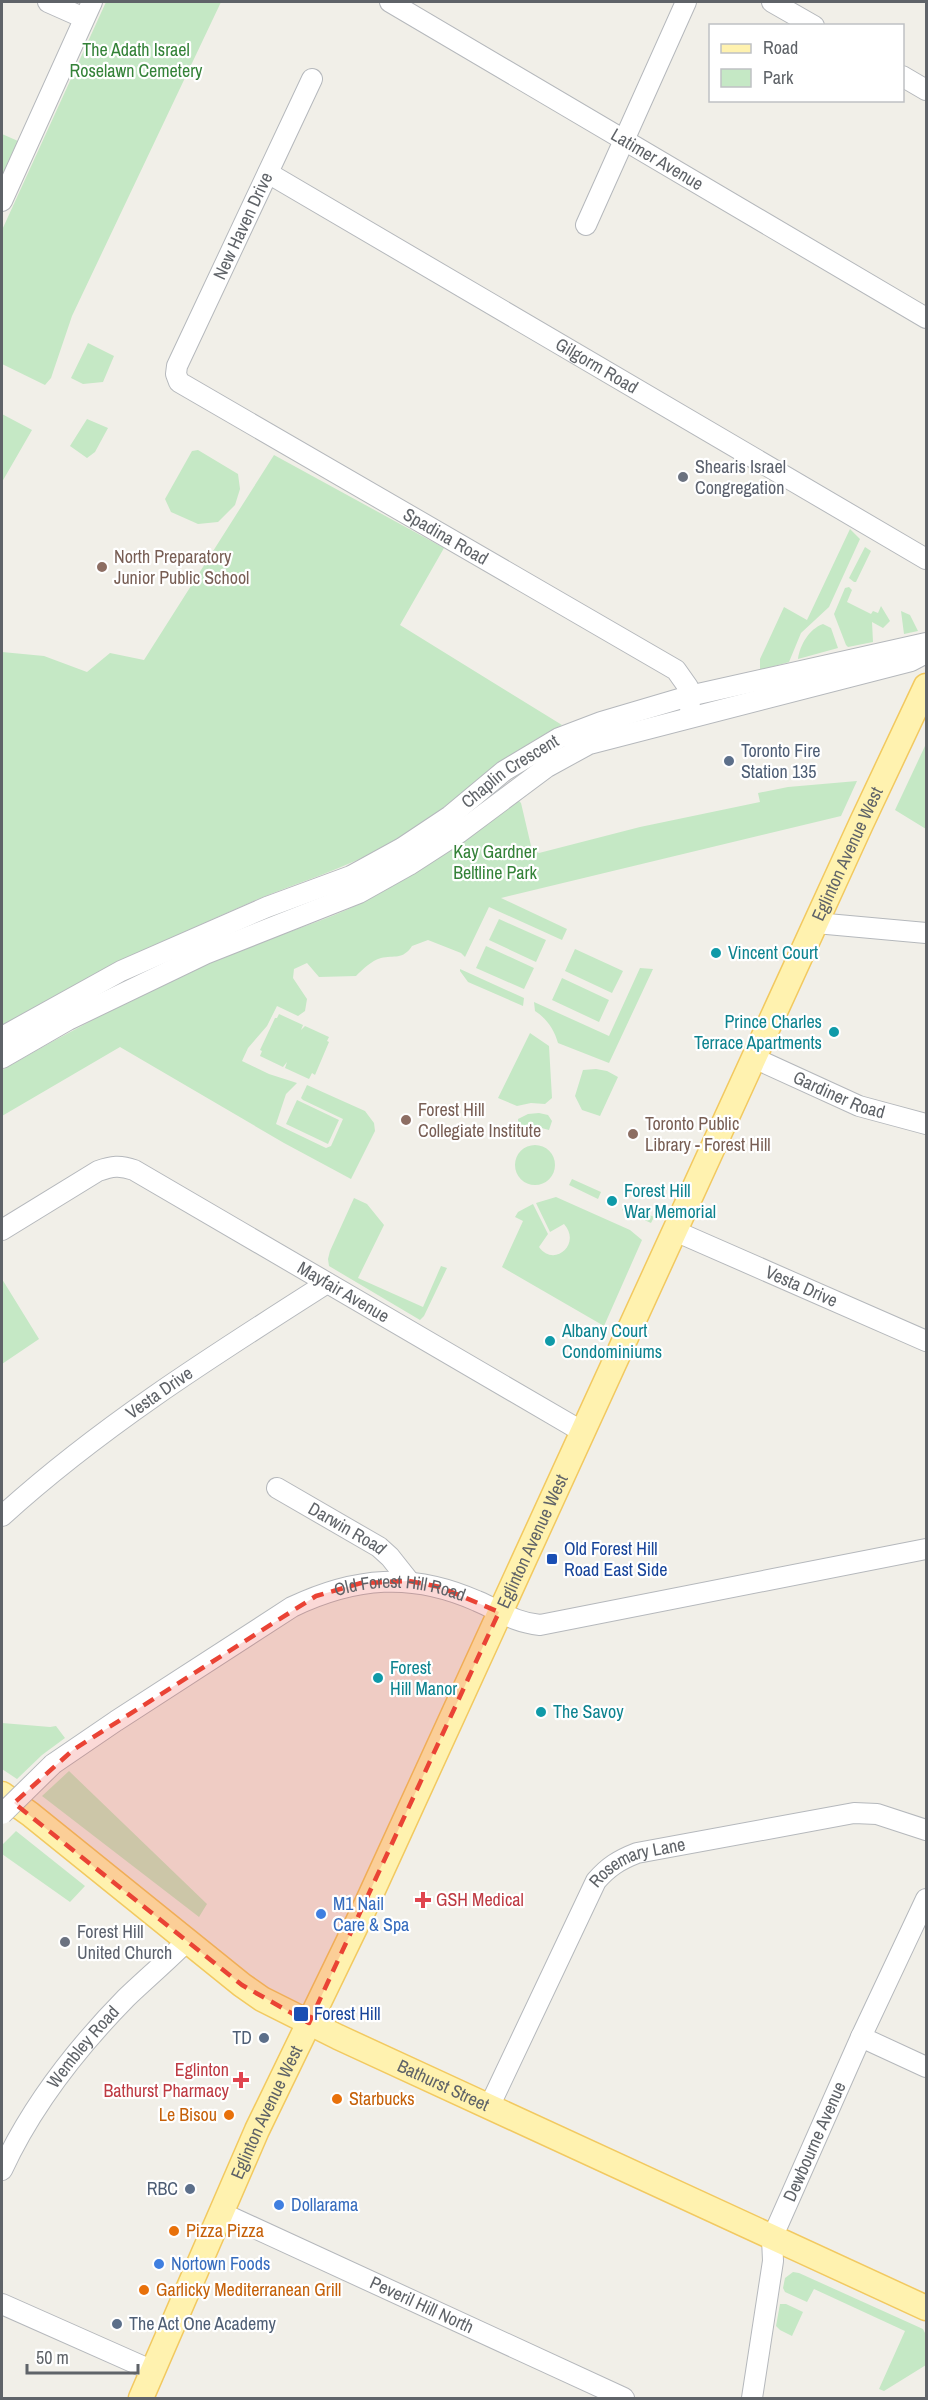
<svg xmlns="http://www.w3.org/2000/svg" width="928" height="2400" font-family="'Archivo Narrow',sans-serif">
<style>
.green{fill:#c5e8c5}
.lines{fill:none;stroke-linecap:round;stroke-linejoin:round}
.minor-casing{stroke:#b5b8bc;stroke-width:22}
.major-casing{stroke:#f2c960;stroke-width:27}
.minor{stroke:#fff;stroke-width:20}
.major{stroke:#fff2af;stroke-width:24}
.minor-bridge-casing{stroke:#b5b8bc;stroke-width:22;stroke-linecap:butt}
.minor-bridge{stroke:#fff;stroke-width:20}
.marked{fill:#ea4335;fill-opacity:0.2;stroke:#ea4335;stroke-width:4.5;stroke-dasharray:12 8;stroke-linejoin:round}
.worship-dot{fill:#6b7280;stroke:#fff;stroke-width:2}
.education-dot{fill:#8d6e63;stroke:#fff;stroke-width:2}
.service-dot{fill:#5c6f8a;stroke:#fff;stroke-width:2}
.culture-dot{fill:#0f9aa8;stroke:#fff;stroke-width:2}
.transit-dot{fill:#1a4fb4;stroke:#fff;stroke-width:2}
.health-dot{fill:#e0444e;stroke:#fff;stroke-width:2}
.shop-dot{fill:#3f7fe0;stroke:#fff;stroke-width:2}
.food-dot{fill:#e8710a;stroke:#fff;stroke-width:2}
.labels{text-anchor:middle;stroke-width:4.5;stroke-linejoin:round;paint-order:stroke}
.park-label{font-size:18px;fill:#348238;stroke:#fff}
.street-label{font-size:18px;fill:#5f6368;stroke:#fff}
.worship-label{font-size:18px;fill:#5b616d;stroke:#fff;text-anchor:start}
.education-label{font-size:18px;fill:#785e54;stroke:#fff;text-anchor:start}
.service-label{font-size:18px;fill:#4e5e75;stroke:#fff;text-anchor:start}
.culture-label{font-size:18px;fill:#0d838f;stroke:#fff;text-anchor:start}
.transit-label{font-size:18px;fill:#164399;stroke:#fff;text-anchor:start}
.health-label{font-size:18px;fill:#be3a42;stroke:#fff;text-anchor:start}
.shop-label{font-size:18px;fill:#366cbe;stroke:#fff;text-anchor:start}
.food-label{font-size:18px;fill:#c56008;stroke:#fff;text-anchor:start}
</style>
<rect width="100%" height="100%" fill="#f1efe8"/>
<path class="green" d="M106,2H221L72,316L51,378L45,385L2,364V230Z
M2,134L18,141L2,177Z
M88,343L114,356L103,382L83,384L71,378Z
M2,414L32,430L2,482Z
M87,419L108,428L95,452L87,458L70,446Z
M198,450L238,474L240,489L235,505L218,522L198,524L171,512L165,499L192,451Z
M274,455L444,548L400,625L562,725C498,756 449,811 387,845C343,870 295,883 249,903C164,940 83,980 2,1026V652L44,656L87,672L110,653L144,660Z
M850,529L860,539L829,607L801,633L789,662L760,670V659L784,607L807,620Z
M865,547L871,551L856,582H854L849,578Z
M849,587L852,590L847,602L871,614L873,611L878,613L881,606L890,621L883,628L872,622L873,642L848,647L846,645L834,614L845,588Z
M901,611L910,615L918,631L904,634Z
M823,624L831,628L838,648L798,659C800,645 809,629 823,624Z
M925,746H926V829L895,810Z
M857,781L841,816L501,898L567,929L562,940L489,907L465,957L461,953L428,940L412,946C403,960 394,955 381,958C371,961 363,969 356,976L319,977L307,963L294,969L293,978L307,999L305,1011L298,1016L277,1006L267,1026L248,1048L242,1061L269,1074L297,1083L286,1094L276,1124L326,1148L331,1146L343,1119L303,1100L301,1098L307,1085L365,1111L374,1123L375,1131L351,1179L284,1143L120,1047L2,1116V1070C72,1030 143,992 217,959C264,938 315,926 361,903C418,875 467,838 517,799L521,803L532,850L539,853L640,827L760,802L758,793L788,787Z
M499,919L546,940L536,962L489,940Z
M486,946L534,968L524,989L476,968Z
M575,949L623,971L612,993L565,971Z
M640,968L653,969L609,1063L558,1043C554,1029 547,1019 535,1011L534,1002L609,1036Z
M460,969L524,998L523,1006L468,982L460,971Z
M562,978L609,1000L599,1022L552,1000Z
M279,1014L303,1025L301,1030L305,1026L329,1037L327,1041L329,1042L315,1075L312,1073L309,1079L285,1068L287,1062L283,1067L260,1056L262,1051L260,1050L275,1018H277Z
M530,1033L549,1046L552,1098L545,1104L531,1103L517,1106L498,1098Z
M596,1069L607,1071L618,1077L600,1116L582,1110L575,1096L583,1070Z
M297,1100L339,1120L328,1144L286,1124Z
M539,1113L548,1115L552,1121L549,1130L534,1126L518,1130V1119L528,1114Z
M515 1165a20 20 0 1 1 40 0a20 20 0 1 1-40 0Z
M572,1179L601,1192L598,1199L569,1185Z
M556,1197L630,1230L642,1240L604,1326L502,1267L523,1221L515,1217L518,1212L533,1204L548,1234L539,1247C554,1268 582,1244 564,1224L550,1232L536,1203Z
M354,1198L367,1204L384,1225L358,1278L423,1307L441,1266L447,1268L424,1316L420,1320L329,1266L328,1259L330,1251Z
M625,1203L654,1217L651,1223L622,1210Z
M2,1279L39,1339L2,1364Z
M2,1723L50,1727L56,1726L65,1738L42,1755L17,1779L2,1769Z
M69,1771L207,1904L199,1917L42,1796Z
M16,1831L85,1886L70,1902L2,1854V1845Z
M793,2272L799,2273L923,2329L926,2335V2365L884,2391L879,2389L905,2331L814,2289L807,2302L785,2292L783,2288L785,2278Z
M780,2304H786L803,2312L792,2336L780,2330L776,2326Z"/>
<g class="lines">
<defs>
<g id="minor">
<path d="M48,2L84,18"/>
<path id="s1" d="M390,2L926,318"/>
<path d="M772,2L814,26"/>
<path d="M902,76L926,90"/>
<path id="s2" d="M312,79L177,366L176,374L179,382L676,670L688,687L690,708"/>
<path id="s3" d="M268,173L926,559"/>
<path d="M2,201L92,2"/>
<path d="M586,225L686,2"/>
<path d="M816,923L926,933"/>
<path id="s4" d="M2,1037L121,971L267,907L351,876L402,848L450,816L504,771L559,738L601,722L689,696L926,643"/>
<path d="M2,1058L68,1020L205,954L359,893L409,865L460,832L547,767L589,744L911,661L926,653"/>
<path id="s5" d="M754,1058L859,1106L926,1124"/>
<path id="s6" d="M2,1230L98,1171C112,1166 120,1165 134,1170L583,1432"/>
<path id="s7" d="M675,1231L926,1341"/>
<path id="s8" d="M277,1488L379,1547L390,1557L409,1581"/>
<path id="s9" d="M2,1516C101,1426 214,1355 327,1283"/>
<path id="s10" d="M53,1764L116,1721L292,1607C355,1577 412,1572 477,1601C501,1611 512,1622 540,1625L926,1549"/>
<path d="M861,2037L926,2067"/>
<path id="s11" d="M489,2107L596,1881C608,1867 619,1860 637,1853L854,1813L877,1814L926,1830"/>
<path id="s12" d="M2,2170C32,2105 76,2049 126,1998C146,1979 167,1961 187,1941"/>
<path id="s13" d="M222,2213L624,2398"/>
<path d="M2,2304L153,2371"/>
<path id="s14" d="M752,2398L773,2261L772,2238L861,2037L926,1899"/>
</g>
<g id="major">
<path id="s15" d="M2,1794L30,1814L242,1985L262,1999L338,2037L926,2308"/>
<path id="s16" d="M141,2398L257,2130L367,1903L861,824L926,686"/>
</g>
</defs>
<use href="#minor" class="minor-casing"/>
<use href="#major" class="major-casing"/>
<use href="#minor" class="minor"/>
<use href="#major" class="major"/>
<defs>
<path id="minor-bridge" d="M2,1814L53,1764"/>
</defs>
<use href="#minor-bridge" class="minor-bridge-casing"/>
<use href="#minor-bridge" class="minor-bridge"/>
</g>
<path class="marked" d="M409,1581L440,1587L499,1612L309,2023L242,1985L14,1803L73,1750L316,1596L361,1583Z"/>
<g class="worship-dot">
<circle cx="683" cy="477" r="6"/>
<circle cx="65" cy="1942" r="6"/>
</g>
<g class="education-dot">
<circle cx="102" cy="567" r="6"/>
<circle cx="406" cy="1120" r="6"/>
<circle cx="633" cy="1134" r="6"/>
</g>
<g class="service-dot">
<circle cx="729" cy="761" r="6"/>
<circle cx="264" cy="2038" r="6"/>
<circle cx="190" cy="2189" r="6"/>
<circle cx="117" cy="2324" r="6"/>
</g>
<g class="culture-dot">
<circle cx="716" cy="953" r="6"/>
<circle cx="834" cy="1032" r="6"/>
<circle cx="612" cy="1201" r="6"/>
<circle cx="550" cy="1341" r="6"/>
<circle cx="378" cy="1678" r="6"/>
<circle cx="541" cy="1712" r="6"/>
</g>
<g class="transit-dot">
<rect x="546" y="1553" width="12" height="12" rx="3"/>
<rect x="293" y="2006" width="16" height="16" rx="3"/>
</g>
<g class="health-dot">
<path d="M420 1891h6v6h6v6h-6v6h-6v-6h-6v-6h6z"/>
<path d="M238 2071h6v6h6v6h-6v6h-6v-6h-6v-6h6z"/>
</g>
<g class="shop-dot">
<circle cx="321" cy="1914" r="6"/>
<circle cx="279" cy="2205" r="6"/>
<circle cx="159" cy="2264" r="6"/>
</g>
<g class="food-dot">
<circle cx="337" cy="2099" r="6"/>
<circle cx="229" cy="2115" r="6"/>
<circle cx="174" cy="2231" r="6"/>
<circle cx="144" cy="2290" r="6"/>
</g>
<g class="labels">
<g class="park-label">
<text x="136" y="56">The Adath Israel<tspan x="136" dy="21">Roselawn Cemetery</tspan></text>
<text x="495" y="858">Kay Gardner<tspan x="495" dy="21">Beltline Park</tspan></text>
</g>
<g class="street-label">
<text dy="6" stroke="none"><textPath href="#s1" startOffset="310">Latimer Avenue</textPath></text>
<text transform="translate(243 226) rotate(-65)" y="6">New Haven Drive</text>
<text dy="6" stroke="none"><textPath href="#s3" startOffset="381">Gilgorm Road</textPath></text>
<text dy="6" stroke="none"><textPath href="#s2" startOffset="642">Spadina Road</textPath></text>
<text dy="6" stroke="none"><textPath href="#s4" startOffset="576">Chaplin Crescent</textPath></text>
<text dy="6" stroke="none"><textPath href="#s16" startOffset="1698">Eglinton Avenue West</textPath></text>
<text dy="6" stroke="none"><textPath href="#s5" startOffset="93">Gardiner Road</textPath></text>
<text dy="6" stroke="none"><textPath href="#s7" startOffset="138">Vesta Drive</textPath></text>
<text dy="6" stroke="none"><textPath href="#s6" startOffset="392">Mayfair Avenue</textPath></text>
<text dy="6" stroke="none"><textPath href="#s9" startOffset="200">Vesta Drive</textPath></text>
<text dy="6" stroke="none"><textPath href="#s8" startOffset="81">Darwin Road</textPath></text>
<text dy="6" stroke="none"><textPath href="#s16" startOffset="942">Eglinton Avenue West</textPath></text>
<text dy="6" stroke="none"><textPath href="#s10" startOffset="398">Old Forest Hill Road</textPath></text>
<text dy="6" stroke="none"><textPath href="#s11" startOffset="297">Rosemary Lane</textPath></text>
<text dy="6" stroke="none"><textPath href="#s12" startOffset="148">Wembley Road</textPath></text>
<text dy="6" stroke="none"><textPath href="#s15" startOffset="532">Bathurst Street</textPath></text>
<text dy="6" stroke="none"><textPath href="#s16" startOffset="312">Eglinton Avenue West</textPath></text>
<text dy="6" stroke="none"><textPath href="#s14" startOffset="267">Dewbourne Avenue</textPath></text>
<text dy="6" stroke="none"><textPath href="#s13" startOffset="220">Peveril Hill North</textPath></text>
</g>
<g class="worship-label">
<text x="695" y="473">Shearis Israel<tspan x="695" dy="21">Congregation</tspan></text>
<text x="77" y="1938">Forest Hill<tspan x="77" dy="21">United Church</tspan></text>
</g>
<g class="education-label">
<text x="114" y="563">North Preparatory<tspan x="114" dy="21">Junior Public School</tspan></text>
<text x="418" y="1116">Forest Hill<tspan x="418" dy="21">Collegiate Institute</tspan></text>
<text x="645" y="1130">Toronto Public<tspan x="645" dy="21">Library - Forest Hill</tspan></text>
</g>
<g class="service-label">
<text x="741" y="757">Toronto Fire<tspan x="741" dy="21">Station 135</tspan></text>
<text x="252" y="2044" text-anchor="end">TD</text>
<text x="178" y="2195" text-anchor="end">RBC</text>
<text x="129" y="2330">The Act One Academy</text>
</g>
<g class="culture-label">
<text x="728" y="959">Vincent Court</text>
<text x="822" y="1028" text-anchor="end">Prince Charles<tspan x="822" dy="21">Terrace Apartments</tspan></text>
<text x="624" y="1197">Forest Hill<tspan x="624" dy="21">War Memorial</tspan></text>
<text x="562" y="1337">Albany Court<tspan x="562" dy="21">Condominiums</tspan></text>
<text x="390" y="1674">Forest<tspan x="390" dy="21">Hill Manor</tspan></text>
<text x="553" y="1718">The Savoy</text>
</g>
<g class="transit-label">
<text x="564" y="1555">Old Forest Hill<tspan x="564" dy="21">Road East Side</tspan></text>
<text x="314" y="2020">Forest Hill</text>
</g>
<g class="health-label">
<text x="436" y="1906">GSH Medical</text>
<text x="229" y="2076" text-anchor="end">Eglinton<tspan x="229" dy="21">Bathurst Pharmacy</tspan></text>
</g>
<g class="shop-label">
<text x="333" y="1910">M1 Nail<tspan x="333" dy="21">Care &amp; Spa</tspan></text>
<text x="291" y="2211">Dollarama</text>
<text x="171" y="2270">Nortown Foods</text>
</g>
<g class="food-label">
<text x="349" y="2105">Starbucks</text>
<text x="217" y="2121" text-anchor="end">Le Bisou</text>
<text x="186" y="2237">Pizza Pizza</text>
<text x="156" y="2296">Garlicky Mediterranean Grill</text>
</g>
</g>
<rect width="928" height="2400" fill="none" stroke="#5f6368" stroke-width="6"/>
<rect x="709" y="24" width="195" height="78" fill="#ffffff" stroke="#bfc1c3" stroke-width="1.5"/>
<rect x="721" y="44" width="30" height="9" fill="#fff2af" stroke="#bfc1c3" stroke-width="1.5"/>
<text x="763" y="54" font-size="18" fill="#5f6368">Road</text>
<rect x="721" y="69" width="30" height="18" fill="#c5e8c5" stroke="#bfc1c3" stroke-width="1.5"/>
<text x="763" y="84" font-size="18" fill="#5f6368">Park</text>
<path d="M27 2364v9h111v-9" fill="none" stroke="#5f6368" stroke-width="3"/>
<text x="36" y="2364" font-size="18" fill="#5f6368" stroke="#ffffff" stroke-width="4.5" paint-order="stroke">50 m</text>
</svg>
